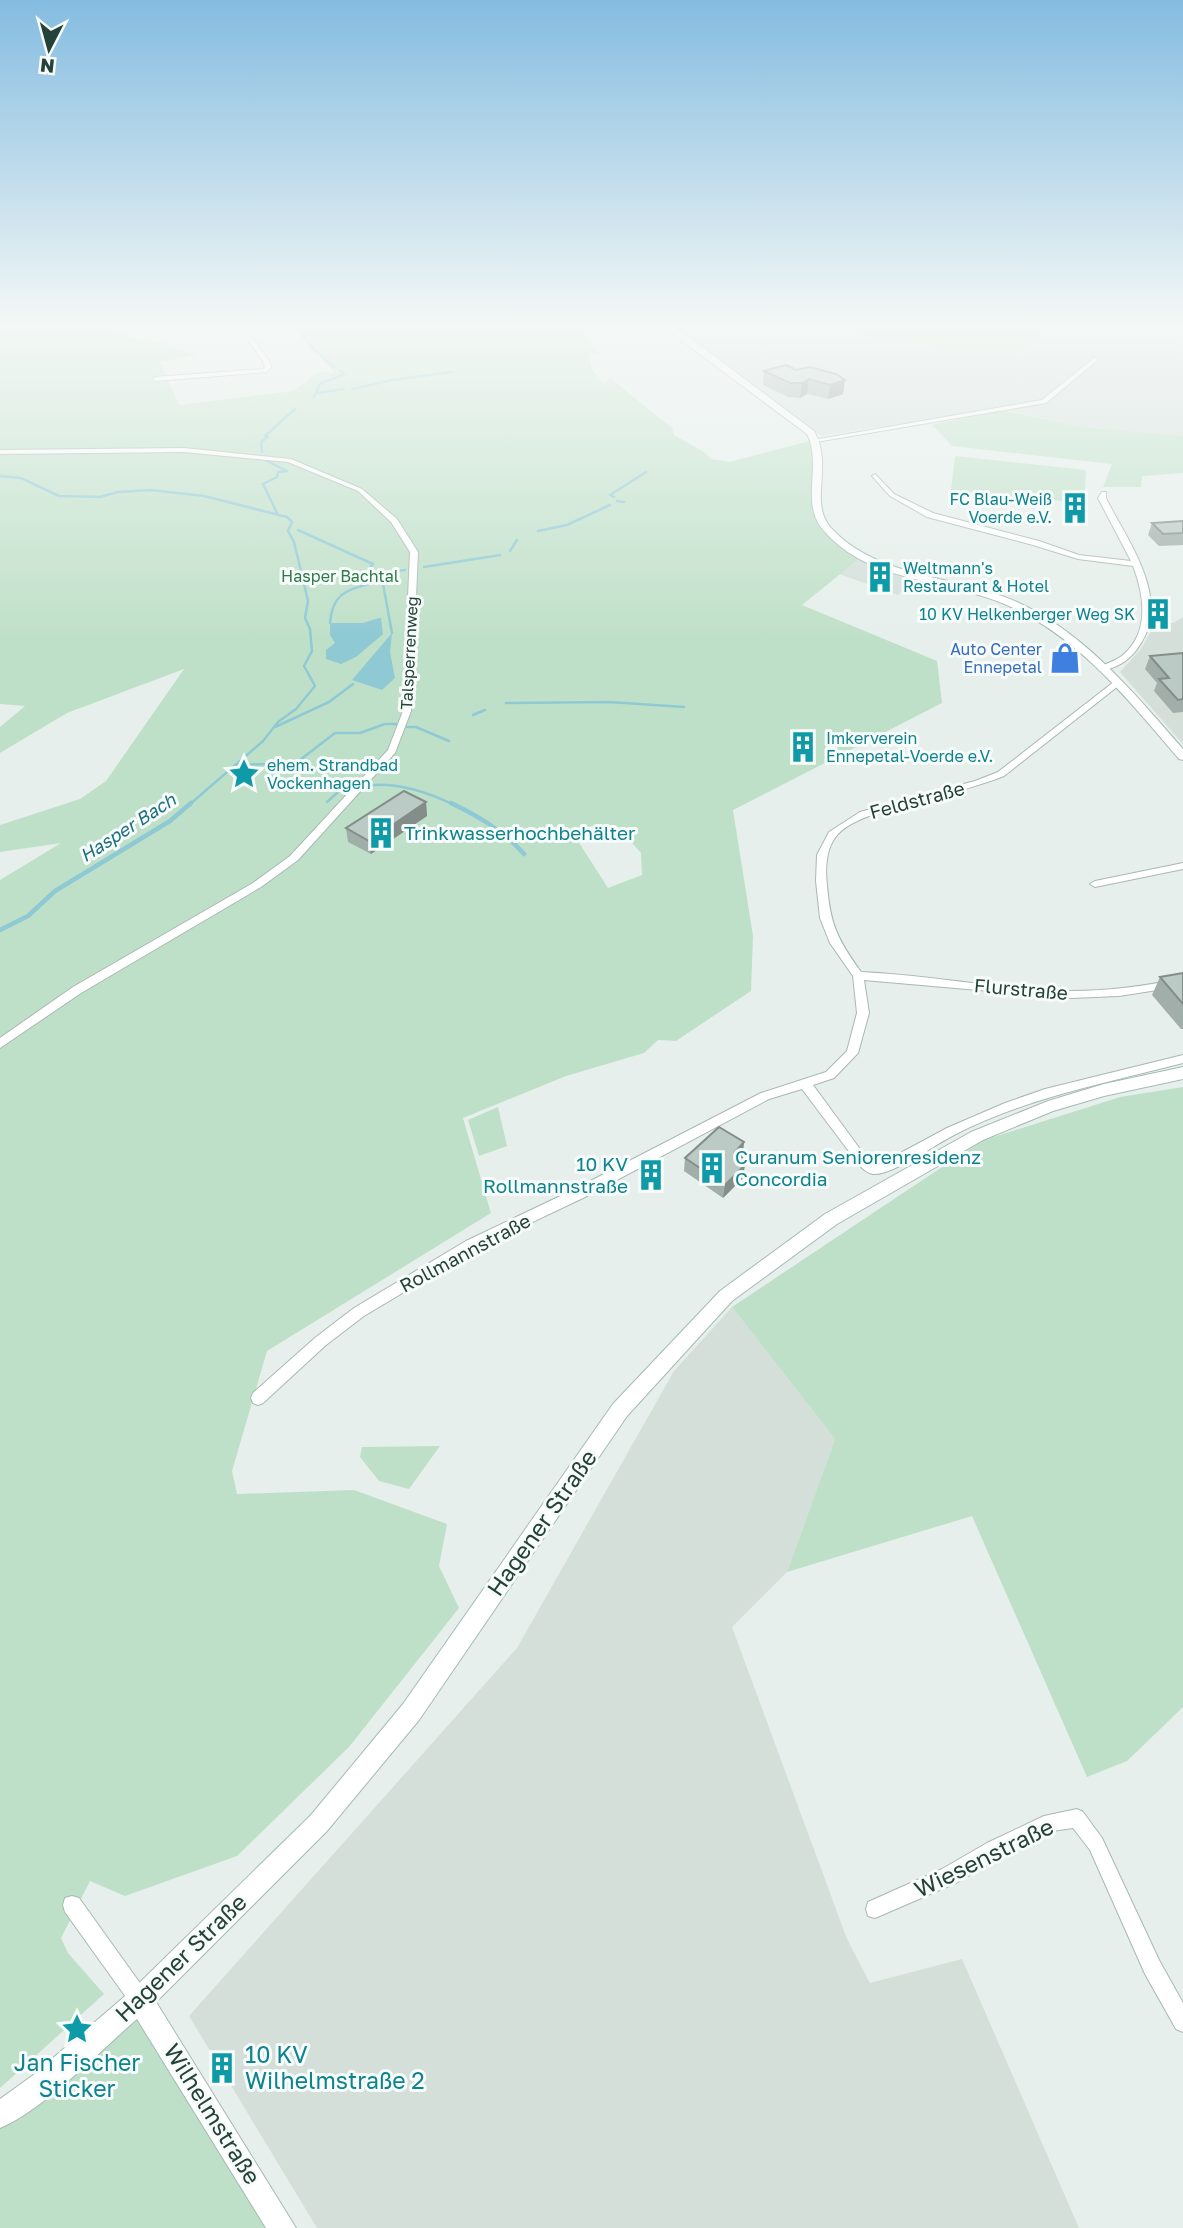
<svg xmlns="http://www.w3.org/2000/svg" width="1183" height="2228" font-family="'Golos Text',sans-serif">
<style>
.built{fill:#d4dfda}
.green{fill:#bfe0c8;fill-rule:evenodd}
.water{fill:#8ec9d4}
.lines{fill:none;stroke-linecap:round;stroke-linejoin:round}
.stream-far1{stroke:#8ec9d4;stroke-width:2.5}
.stream{stroke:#8ec9d4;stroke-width:4.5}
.street-casing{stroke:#a8b8b2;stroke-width:2}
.secondary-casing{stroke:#a4bbb3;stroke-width:2}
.street{fill:#fff;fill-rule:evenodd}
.secondary{fill:#fff;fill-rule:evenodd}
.wall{fill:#a1aea9}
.shaded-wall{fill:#838d89}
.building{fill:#bbcac4;stroke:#838d89;stroke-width:2}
.labels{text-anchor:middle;stroke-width:6;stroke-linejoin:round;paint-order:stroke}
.far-culture-label{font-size:16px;fill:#0d838f;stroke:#f7fbf9;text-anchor:start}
.far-park-label{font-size:16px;fill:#2d7a4b;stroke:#f7fbf9}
.far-shop-label{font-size:16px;fill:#366cbe;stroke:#f7fbf9;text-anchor:end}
.far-street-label{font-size:16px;fill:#24423a;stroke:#f7fbf9}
.far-water-label{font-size:18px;font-style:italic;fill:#1c6f80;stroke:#f7fbf9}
.street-label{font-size:19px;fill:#24423a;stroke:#f7fbf9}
.culture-label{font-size:19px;fill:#0d838f;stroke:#f7fbf9;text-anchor:start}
.near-street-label{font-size:23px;fill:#24423a;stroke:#f7fbf9}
.near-culture-label{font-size:23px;fill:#0d838f;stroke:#f7fbf9;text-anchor:start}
</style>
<rect width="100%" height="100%" fill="#e6efeb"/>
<path class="built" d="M668,325H837L853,333L892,341L1020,351L1051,325H1183V436L1082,427L999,408L821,436Z
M860,558L887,571L911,579L898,595L839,574Z
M1183,617V744L1120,672L1141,649L1157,621L1173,623Z
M732,1307L835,1439L787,1572L732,1627L847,1939L870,1983L962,1959L1079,2228H317L189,2016L517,1648L674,1371Z"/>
<path class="green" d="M21,325H101L109,331L150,343L156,341L196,355L160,362L179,405L293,391L319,372L335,373L303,338L297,325H505L583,330L598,353L589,354L592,369L604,385L610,378L672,428L674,435L704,452L711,459L730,462L813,440L815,520L829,537L860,558L802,605L937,661L942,703L733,810L753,936L751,991L676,1041L658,1040L644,1053L566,1076L463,1118L491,1213L267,1351L232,1471L237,1494L354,1490L447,1524L439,1566L459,1608L349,1747L237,1856L125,1896L90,1881L61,1938L68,1953L104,1994L0,2088V880L61,843L0,852V825L80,799L106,781L184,669L67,713L0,753V727L25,706L0,704V329ZM598,825H616L641,853L642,875L608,888L571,830Z
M837,325H1050L1020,351L892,341L853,333Z
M1002,410L1082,427L1183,436V473L1142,476L1141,487H1103L1112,464L952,446L932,425Z
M955,456L1086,470L1084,503L951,490Z
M1183,1087V1707L1127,1761L1087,1777L972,1516L787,1572L835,1439L732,1307L981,1141L1120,1097Z
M498,1107L507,1146L479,1156L468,1120Z
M440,1446L409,1489L379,1481L360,1457L362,1447Z
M139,2003L281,2228H0V2117Z"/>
<path class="water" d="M379,618H381L383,634L356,657L341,664L326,659V650L335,643L330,635V623H363Z
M392,633L390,652L395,678L382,690L352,680Z"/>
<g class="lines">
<path class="stream-far1" d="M298,325L304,338L316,352
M321,356L334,367
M353,389L392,380L452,372
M317,393L344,389
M314,397L320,384L344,374L340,371
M262,452L261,442L268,437L265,436L295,409
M265,460L287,471L278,472L277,477L263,484L277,513
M0,476L21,478L59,496L100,497L118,492L150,490L204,496L287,517L292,522L288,531L294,542L308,601L305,618L310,629L312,651L304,666L315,686L296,709L278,722L263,741L189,805
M614,497L610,495L646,472
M617,501L624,502
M298,530L373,564L368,570L374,574L369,584C344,590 332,596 330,623
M538,531L567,525L610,505
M510,551L517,540
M424,567L500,555
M392,633L381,573L405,570
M506,703L609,702L684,707
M473,715L485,710
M275,727L329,702L353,684
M407,727H416L449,741
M236,765L296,763L335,733H360L385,724H396
M365,786C394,781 428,792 454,805
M327,802L337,793"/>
<path class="stream" d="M451,803C478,816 504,831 524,854
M0,930L28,916L55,891L170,821L191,803"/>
<defs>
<path id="street" d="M101,325H127L124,327Z
M191,325H198L201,328L196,329Z
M237,325H243L269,361L271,367L267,372L155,381L152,379L155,377L263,369L265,367L263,361Z
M1094,358L1099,359L1046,403L816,442L813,440L1042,400Z
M184,448L291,459L362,489L397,519L418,552L411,711L395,753L298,860L261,887L81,993L0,1048V1038L73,987L253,883L290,856L388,750L403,711L410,552L391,522L358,491L288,462L184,452L0,454V450Z
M875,474L894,494L933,513L1039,541L1079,555L1131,561L1098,498L1102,492H1106V498C1126,539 1171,596 1141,643C1132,659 1120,666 1103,671L1099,668C1106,663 1116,661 1123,655C1150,632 1144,595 1133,566L1078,559L1033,545L927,517L890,496L872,476Z
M1115,681L1122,683L1004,776C976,787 947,794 917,802C894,809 855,816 838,834C826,847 825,868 827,885C830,925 838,940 861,972C931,975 1001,990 1071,991C1109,991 1146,986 1183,978V986L1119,996L1071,998L864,980L869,1013L858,1053L834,1078L813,1085L868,1160L875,1164H880L947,1128L1005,1103L1045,1089L1183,1055V1063C1105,1083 1026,1098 954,1135C936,1144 891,1176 873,1174C868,1173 864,1170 860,1166L802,1089L769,1099L583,1198L476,1249L364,1316L326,1345L263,1403L258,1405L253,1403L251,1398L253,1393L316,1337L354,1308L466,1241L573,1190L761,1093L826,1072L847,1051L857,1013L853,976L830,943L820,918L816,881L817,855L829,832L860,812L975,781L998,772Z
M1183,863V869L1095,887L1090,884L1095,881Z
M1077,1809L1083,1812L1102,1838L1159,1960L1183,2003V2032L1176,2029L1145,1974L1090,1850L1073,1828L1052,1831L1001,1857L956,1883L875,1918L868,1916L866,1909L868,1902L942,1869L987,1843L1044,1816Z
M72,1896L79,1898L147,1993L150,2000L147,2007L140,2010L133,2007L65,1912L63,1905L65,1898Z"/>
<path id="secondary" d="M661,325H670L685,334L814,431C834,466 808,502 831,528C878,579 957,575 1017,602C1085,633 1135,694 1183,749V760L1179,759C1130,702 1080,638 1009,606C950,579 870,584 824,531C799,503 823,466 807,434Z
M1183,1067V1079L1104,1096L1053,1111L983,1140L837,1224L732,1301L627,1416L419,1720L327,1831L156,2002L296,2228H266L137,2019C101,2050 42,2111 0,2128V2099L32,2076L131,1991L311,1815L403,1704L613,1404L720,1291L825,1214L971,1132L1048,1101L1104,1084Z"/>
</defs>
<use href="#street" class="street-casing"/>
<use href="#secondary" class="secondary-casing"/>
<use href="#street" class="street"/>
<use href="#secondary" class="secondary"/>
</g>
<path class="wall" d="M764,371L845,380L843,394L828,399L807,394L800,398L788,397L763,385Z
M1183,521V545L1159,546L1148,535L1152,523Z
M1183,653V712L1173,713L1154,691L1157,683L1145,669L1150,656Z
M426,802L427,816L371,854L348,842L346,828Z
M1183,973V1029H1181L1152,995L1160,977Z
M744,1142L741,1156L743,1178L723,1198L684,1171L685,1158Z"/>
<path class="shaded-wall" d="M809,379L807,394L800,398L802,383Z
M845,380L843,394L828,399L830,385Z
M426,802L427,816L371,854L369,841Z
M744,1142L743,1155L733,1165L735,1152Z
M745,1165L743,1178L723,1198L725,1185Z"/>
<path class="building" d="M786,365L796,370L810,367L836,374L845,380L830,385L809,379L802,383H790L764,371Z
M1183,521V533L1163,534L1152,523Z
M1183,653V699L1178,700L1159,679L1169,678L1150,656Z
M404,791L426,802L369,841L346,828Z
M1183,973V1004L1160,977Z
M719,1127L744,1142L735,1152L745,1159V1165L725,1185L685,1158Z"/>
<linearGradient id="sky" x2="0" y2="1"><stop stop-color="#84bce0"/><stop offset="0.51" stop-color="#f4f8f6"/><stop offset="1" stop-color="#f4f8f6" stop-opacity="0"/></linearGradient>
<rect width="1183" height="637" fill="url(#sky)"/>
<defs>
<symbol id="building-bare" viewBox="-9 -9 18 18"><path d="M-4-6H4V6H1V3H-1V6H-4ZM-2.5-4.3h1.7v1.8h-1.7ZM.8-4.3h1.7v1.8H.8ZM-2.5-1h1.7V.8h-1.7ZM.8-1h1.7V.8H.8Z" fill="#0f9aa8" stroke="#f7fbf9" stroke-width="2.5" paint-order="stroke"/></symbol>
<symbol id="shop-bare" viewBox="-9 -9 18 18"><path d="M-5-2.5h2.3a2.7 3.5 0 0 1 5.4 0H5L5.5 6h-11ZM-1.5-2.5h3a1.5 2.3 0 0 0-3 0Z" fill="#3f7fe0" stroke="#f7fbf9" stroke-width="2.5" paint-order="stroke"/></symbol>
<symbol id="sight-bare" viewBox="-9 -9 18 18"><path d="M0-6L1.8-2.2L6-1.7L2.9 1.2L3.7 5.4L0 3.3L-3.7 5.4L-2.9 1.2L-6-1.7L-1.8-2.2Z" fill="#0f9aa8" stroke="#f7fbf9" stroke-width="2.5" paint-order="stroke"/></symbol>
</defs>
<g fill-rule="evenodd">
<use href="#building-bare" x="1053" y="486" width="44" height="44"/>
<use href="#building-bare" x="858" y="555" width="44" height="44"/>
<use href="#building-bare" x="1136" y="592" width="44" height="44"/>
<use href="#shop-bare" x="1043" y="636" width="44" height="44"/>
<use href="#building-bare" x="781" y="725" width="44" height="44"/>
<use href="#sight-bare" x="222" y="752" width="44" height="44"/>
<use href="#building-bare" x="359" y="811" width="44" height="44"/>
<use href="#building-bare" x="690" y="1146" width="44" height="44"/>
<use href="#building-bare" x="629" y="1153" width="44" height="44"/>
<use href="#sight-bare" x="55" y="2007" width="44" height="44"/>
<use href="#building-bare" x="200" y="2046" width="44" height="44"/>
</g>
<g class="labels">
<g class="far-culture-label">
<text x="1052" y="505" text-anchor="end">FC Blau-Weiß<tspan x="1052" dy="18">Voerde e.V.</tspan></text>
<text x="903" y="574">Weltmann's<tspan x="903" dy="18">Restaurant &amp; Hotel</tspan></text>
<text x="1135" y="620" text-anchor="end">10 KV Helkenberger Weg SK</text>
<text x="826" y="744">Imkerverein<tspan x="826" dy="18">Ennepetal-Voerde e.V.</tspan></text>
<text x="267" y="771">ehem. Strandbad<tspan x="267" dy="18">Vockenhagen</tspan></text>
</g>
<g class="far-park-label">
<text x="340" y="582">Hasper Bachtal</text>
</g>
<g class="far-shop-label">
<text x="1042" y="655">Auto Center<tspan x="1042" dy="18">Ennepetal</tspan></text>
</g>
<g class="far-street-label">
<text transform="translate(409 653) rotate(-87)" y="6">Talsperrenweg</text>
</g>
<g class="far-water-label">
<text transform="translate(128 828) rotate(-33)" y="6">Hasper Bach</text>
</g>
<g class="street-label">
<text transform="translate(917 800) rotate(-15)" y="7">Feldstraße</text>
<text transform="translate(1021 989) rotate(5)" y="7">Flurstraße</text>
<text transform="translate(465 1253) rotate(-28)" y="7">Rollmannstraße</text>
</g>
<g class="culture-label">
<text x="404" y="840">Trinkwasserhochbehälter</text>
<text x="735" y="1164">Curanum Seniorenresidenz<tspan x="735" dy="22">Concordia</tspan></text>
<text x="628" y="1171" text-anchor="end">10 KV<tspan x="628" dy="22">Rollmannstraße</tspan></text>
</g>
<g class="near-street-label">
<text transform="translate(542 1523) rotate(-55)" y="8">Hagener Straße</text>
<text transform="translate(984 1858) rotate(-26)" y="8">Wiesenstraße</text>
<text transform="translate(181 1958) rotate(-44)" y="8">Hagener Straße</text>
<text transform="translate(212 2114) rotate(58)" y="8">Wilhelmstraße</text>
</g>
<g class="near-culture-label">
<text x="245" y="2063">10 KV<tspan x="245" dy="26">Wilhelmstraße 2</tspan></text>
<text x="77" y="2071" text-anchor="middle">Jan Fischer<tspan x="77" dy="26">Sticker</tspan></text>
</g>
</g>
<g transform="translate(49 49) rotate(186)" stroke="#f7fbf9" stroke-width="5" paint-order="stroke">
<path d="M0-5L12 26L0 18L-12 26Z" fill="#24423a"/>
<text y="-10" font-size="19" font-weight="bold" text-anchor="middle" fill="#24423a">N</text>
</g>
</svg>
